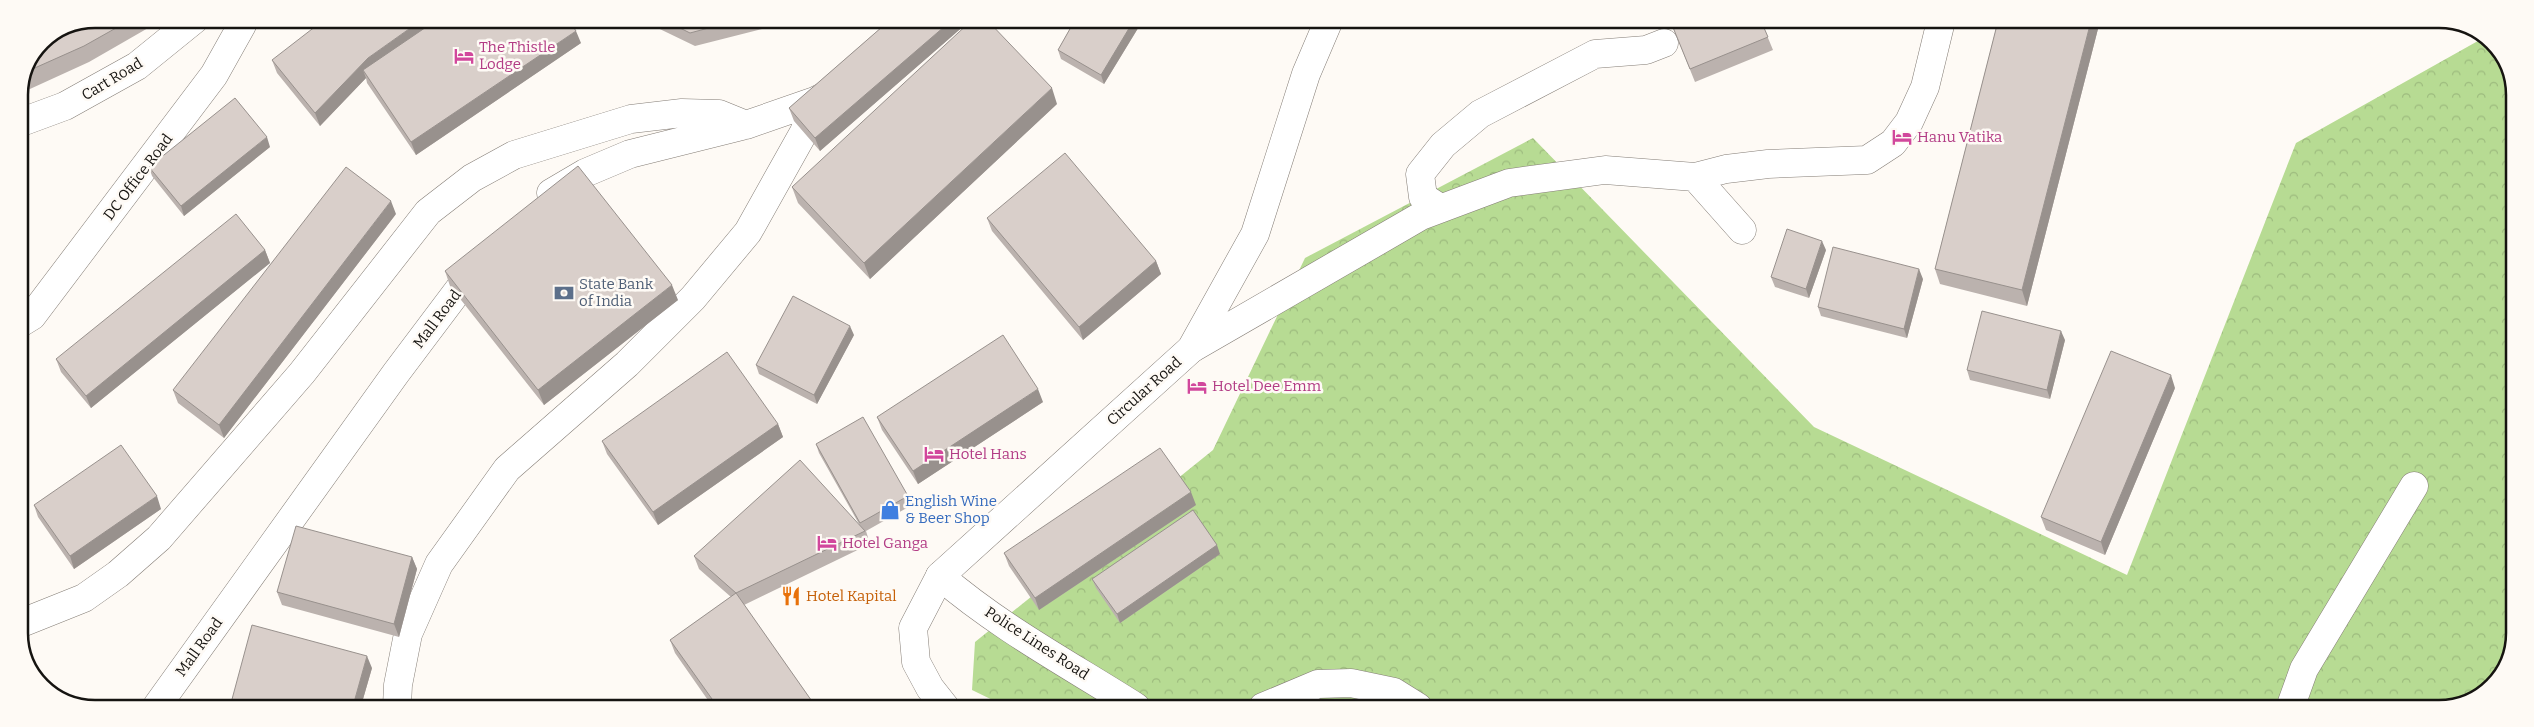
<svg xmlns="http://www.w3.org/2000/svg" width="2534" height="727" font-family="Bitter,serif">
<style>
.forest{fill:url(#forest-crowns)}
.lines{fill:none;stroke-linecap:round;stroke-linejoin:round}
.minor-casing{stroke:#847d76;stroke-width:29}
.major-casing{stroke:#847d76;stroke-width:29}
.minor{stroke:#fff;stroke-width:28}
.major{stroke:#fff;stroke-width:28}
.wall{fill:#bbb2ae}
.shaded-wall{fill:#98918d}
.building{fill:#d9cfca;stroke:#98918d}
.labels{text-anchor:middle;stroke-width:5;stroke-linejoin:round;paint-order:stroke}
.hotel-label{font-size:15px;fill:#b23c85;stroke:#fefaf5;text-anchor:start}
.street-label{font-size:15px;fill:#161411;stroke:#fefaf5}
.service-label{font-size:15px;fill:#4e5e75;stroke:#fefaf5;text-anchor:start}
.shop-label{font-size:15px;fill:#366cbe;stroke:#fefaf5;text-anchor:start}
.food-label{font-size:15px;fill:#c56008;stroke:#fefaf5;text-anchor:start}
.rim{fill:none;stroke:#161411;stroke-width:2.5}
</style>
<defs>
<pattern id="forest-crowns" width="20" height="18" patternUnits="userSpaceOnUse" patternTransform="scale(1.25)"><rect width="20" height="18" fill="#b7db93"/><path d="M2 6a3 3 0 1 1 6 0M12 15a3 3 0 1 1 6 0" fill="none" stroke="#9dbb7e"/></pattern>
</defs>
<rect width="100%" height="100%" fill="#fefaf5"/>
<path class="forest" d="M2485,37L2497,45L2515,89L2513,652L2486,692L2440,708L1007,707L972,690L975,642L1213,450L1305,258L1533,138L1814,427L2127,575L2296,143Z"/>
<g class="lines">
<defs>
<path id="minor" d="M1695,177L1742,230
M551,193L585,173L630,154L746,125L815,101L825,96
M1440,208L1423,197L1420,174L1443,145L1480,114L1595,54L1646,50L1664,43
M19,324L32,316L214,75L242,25L241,19
M1191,349L1421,216L1509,183L1605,170L1695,177L1726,169L1768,164L1867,160L1893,143L1909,122L1925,87L1941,21
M940,576C999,627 1070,665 1136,707
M19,624L84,598L118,574L159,538L302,373L428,212L472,178L514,155L631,119L682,113L719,114L746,125
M157,706L396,373L478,264
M397,706L398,685L408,634L439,564L507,469L627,364L693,298L748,232L804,132L815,101
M1263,707L1318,684L1351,683L1394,692L1418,707
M2290,708L2304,669L2414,486"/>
<path id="major" d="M19,123L65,106L137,66L195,19
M945,707L930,688L916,662L913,628L940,576L1191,349L1255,234L1306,74L1329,20"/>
</defs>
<use href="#minor" class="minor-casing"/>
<use href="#major" class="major-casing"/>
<use href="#minor" class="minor"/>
<use href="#major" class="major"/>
</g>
<path class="wall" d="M95,19H161L162,20L89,62L19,94L41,41Z
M639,19L798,20L695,46Z
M890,20H964L966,24L820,151L794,121L789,108Z
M1075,20H1143L1104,84L1061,59L1058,50Z
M1670,20L1761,21L1773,50L1695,82Z
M1998,21H2100L2027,306L1940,284L1935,269Z
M581,43L416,155L367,83L366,78L320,126L277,73L272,60Z
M1057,104L870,279L798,203L792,187Z
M270,147L184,216L152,176L149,167Z
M396,214L224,438L178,403L173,390Z
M987,218L1156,261L1161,274L1083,340L992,231Z
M265,250L270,263L91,408L61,372L56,359Z
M1826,250L1809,298L1775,287L1771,277Z
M445,271L678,300L544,405L450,286Z
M1923,279L1907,338L1821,316L1818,307Z
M854,335L817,404L759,374L756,365Z
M2065,340L2050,399L1970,380L1967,370Z
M2175,388L2105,555L2046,530L2041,517Z
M1043,402L918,484L882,430L877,417Z
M778,424L783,437L658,525L607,454L602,441Z
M816,444L908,496L912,505L866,531L870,544L744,605L816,707L712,706L675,653L670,640L731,597L699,569L694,556L859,524L819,453Z
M34,505L161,509L74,569L38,517Z
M1196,505L1039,610L1009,566L1004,553Z
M1220,554L1120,623L1096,588L1092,579Z
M412,557L417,569L399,637L282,605L277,592Z
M372,668L361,706H232L231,703Z"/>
<path class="shaded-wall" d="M423,19H446L363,70L366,78L320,126L315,113L368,58Z
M952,20H964L966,24L820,151L815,138Z
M1134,20H1143L1104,84L1101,75Z
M2091,21H2100L2027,306L2022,290Z
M576,31L581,43L416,155L411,142Z
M1052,88L1057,104L870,279L864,263Z
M267,137L270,147L184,216L181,206Z
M391,201L396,214L224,438L219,425Z
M1822,241L1826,250L1809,298L1806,289Z
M265,250L270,263L91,408L86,396Z
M1156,261L1161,274L1083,340L1079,327Z
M1919,269L1923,279L1907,338L1904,329Z
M672,285L678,300L544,405L538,390Z
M850,326L854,335L817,404L814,395Z
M2061,331L2065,340L2050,399L2047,390Z
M2171,375L2175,388L2105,555L2101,542Z
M1038,389L1043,402L918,484L913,471Z
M778,424L783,437L658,525L653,512Z
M1191,492L1196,505L1039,610L1035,598Z
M157,496L161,509L74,569L70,556Z
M1217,545L1220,554L1120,623L1117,614Z
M412,557L417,569L399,637L394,624Z
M367,656L372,668L361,706H353Z"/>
<path class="building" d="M95,19H132L84,46L28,71L41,41Z
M325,19H423L368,58L315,113L272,60Z
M438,19H568L576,31L411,142L363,70Z
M662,19H742L690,33Z
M890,20H952L815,138L789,108Z
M972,20H987L1052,88L864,263L792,187Z
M1075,20H1134L1101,75L1058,50Z
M1670,20L1761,21L1768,37L1690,69Z
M1998,21H2091L2022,290L1935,269Z
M235,98L267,137L181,206L149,167Z
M1065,153L1156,261L1079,327L987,218Z
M578,166L672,285L538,390L445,271Z
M346,167L391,201L219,425L173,390Z
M236,214L265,250L86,396L56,359Z
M1787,229L1822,241L1806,289L1771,277Z
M1833,247L1919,269L1904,329L1818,307Z
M793,296L850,326L814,395L756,365Z
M1982,311L2061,331L2047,390L1967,370Z
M1003,335L1038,389L913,471L877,417Z
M2111,351L2171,375L2101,542L2041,517Z
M727,352L778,424L653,512L602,441Z
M863,417L908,496L860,523L816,444Z
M121,445L157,496L70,556L34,505Z
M1160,448L1191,492L1035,598L1004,553Z
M800,460L865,531L736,593L694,556Z
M1193,510L1217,545L1117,614L1092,579Z
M296,526L412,557L394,624L277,592Z
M736,593L816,707L717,706L670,640Z
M252,625L367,656L353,706H243L231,703Z"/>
<defs>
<symbol id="hotel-bare" viewBox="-9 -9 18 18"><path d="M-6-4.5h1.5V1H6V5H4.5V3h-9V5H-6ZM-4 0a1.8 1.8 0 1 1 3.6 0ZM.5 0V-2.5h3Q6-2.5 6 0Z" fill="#d1479c" stroke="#fefaf5" stroke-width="2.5" paint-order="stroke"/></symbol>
<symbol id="bank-bare" viewBox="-9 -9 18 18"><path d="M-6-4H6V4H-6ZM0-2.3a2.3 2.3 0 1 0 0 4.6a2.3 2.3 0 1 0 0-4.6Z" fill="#5c6f8a" stroke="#fefaf5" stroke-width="2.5" paint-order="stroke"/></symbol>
<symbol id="shop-bare" viewBox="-9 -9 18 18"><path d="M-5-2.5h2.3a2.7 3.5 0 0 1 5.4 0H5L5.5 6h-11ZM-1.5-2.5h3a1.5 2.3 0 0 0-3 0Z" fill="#3f7fe0" stroke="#fefaf5" stroke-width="2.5" paint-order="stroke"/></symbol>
<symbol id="restaurant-bare" viewBox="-9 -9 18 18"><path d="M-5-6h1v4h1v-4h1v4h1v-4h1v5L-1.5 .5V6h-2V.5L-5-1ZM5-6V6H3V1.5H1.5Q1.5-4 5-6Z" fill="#e8710a" stroke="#fefaf5" stroke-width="2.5" paint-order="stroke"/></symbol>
</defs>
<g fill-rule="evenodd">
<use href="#hotel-bare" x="450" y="42" width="28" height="28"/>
<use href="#hotel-bare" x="1888" y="123" width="28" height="28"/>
<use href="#bank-bare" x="550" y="279" width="28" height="28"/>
<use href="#hotel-bare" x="1183" y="372" width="28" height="28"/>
<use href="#hotel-bare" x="920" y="440" width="28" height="28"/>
<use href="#shop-bare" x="876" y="496" width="28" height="28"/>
<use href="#hotel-bare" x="813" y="529" width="28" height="28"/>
<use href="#restaurant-bare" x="777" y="582" width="28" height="28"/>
</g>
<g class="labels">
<g class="hotel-label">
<text x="479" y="52">The Thistle<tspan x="479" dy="17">Lodge</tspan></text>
<text x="1917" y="142">Hanu Vatika</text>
<text x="1212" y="391">Hotel Dee Emm</text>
<text x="949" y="459">Hotel Hans</text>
<text x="842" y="548">Hotel Ganga</text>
</g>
<g class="street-label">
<text transform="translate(112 79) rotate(-31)" y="5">Cart Road</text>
<text transform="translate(138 177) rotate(-53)" y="5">DC Office Road</text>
<text transform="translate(437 319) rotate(-53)" y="5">Mall Road</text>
<text transform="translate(1144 391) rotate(-42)" y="5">Circular Road</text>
<text transform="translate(1037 643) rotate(33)" y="5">Police Lines Road</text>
<text transform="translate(199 647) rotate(-54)" y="5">Mall Road</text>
</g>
<g class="service-label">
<text x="579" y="289">State Bank<tspan x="579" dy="17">of India</tspan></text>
</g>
<g class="shop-label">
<text x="905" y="506">English Wine<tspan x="905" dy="17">&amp; Beer Shop</tspan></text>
</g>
<g class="food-label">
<text x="806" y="601">Hotel Kapital</text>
</g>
</g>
<path d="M0 0H2534V727H0ZM95 28H2439A67 67 0 0 1 2506 95V633A67 67 0 0 1 2439 700H95A67 67 0 0 1 28 633V95A67 67 0 0 1 95 28Z" fill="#fefaf5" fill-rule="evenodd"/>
<path class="rim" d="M95 28H2439A67 67 0 0 1 2506 95V633A67 67 0 0 1 2439 700H95A67 67 0 0 1 28 633V95A67 67 0 0 1 95 28Z"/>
</svg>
